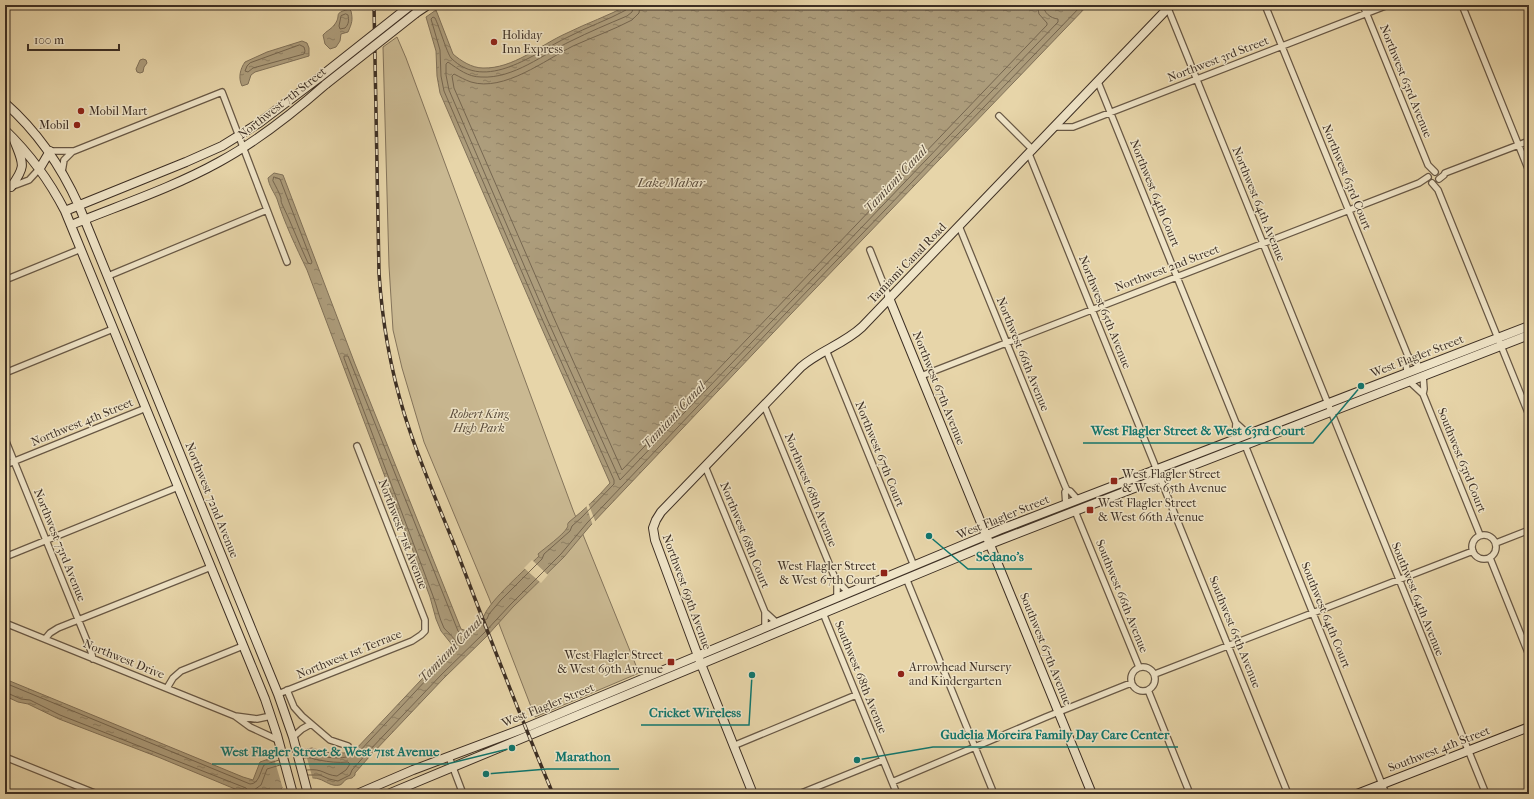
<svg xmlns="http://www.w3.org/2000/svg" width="1534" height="799" font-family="'IM FELL French Canon',serif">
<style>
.park{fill:#cab992;stroke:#84745b}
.water{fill:url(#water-ripples);stroke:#807159}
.pier{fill:#e7d5a9}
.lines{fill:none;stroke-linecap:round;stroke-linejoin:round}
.shore{stroke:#756650;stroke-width:1}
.street-casing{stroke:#685845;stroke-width:8}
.secondary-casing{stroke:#3d2f24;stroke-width:10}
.street{stroke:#efe4c7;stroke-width:5.5}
.secondary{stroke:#efe4c7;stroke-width:8}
.rail-casing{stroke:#3d2f24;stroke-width:3.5}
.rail{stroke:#efe4c7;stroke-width:2;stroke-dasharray:6;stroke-linecap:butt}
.secondary-bridge-casing{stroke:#3d2f24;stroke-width:10;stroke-linecap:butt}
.secondary-bridge{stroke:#efe4c7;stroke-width:8}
.poi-dot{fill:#8f2418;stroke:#efe4c7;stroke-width:1.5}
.labels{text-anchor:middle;stroke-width:3;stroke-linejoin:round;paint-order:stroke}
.poi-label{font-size:12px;fill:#3d2f24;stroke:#efe4c7;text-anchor:start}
.street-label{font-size:12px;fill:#3d2f24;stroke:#efe4c7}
.park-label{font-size:12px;font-style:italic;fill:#594b3a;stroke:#efe4c7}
.water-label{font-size:13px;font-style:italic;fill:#594a3a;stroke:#efe4c7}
.leader{fill:none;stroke:#0f766e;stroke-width:1.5}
.callout-dot{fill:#0f766e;stroke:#efe4c7;stroke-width:1.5}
.callout-label{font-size:13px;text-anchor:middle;font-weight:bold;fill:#0f766e;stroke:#efe4c7;stroke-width:3;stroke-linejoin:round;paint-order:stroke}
</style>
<defs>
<pattern id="water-ripples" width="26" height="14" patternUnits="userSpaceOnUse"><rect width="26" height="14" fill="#ad9d7c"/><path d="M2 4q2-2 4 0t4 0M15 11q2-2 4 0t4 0" fill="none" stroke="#8e8065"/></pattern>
</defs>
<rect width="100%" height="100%" fill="#e7d5a9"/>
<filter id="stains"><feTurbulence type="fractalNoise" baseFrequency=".005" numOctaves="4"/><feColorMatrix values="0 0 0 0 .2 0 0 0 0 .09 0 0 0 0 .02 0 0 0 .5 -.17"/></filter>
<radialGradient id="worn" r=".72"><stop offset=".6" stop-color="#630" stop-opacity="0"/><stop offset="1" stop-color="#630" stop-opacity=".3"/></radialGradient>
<path class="park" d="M397,37L406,58L573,510L639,673L535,717L489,598L424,442L402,368L393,330L389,266L383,47Z"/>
<path class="water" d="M628,5H1051L1056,10L1061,5H1088L790,315L590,526L564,557L513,607L487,636L444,678L370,756L355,773V775C352,779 351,778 347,779C344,780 343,784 340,785C331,787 326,781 319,779C307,775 283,782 277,794H247L158,757L59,719L28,704L18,702L5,696V679L243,777L253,780L260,762L286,753L312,748C327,753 339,756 355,750L453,646L441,631L436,619L430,597L413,551L307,270C296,247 284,222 277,199C274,192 269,186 268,178L274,173L283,175L355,364L461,629L467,631L478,618L484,616C489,601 527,568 539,556L538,554C545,548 563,535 567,528C569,524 566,526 569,522C584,510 598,497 610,483L539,322L440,93L437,76L436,51L426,17L436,10L453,54C461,61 472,68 483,68C513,69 540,45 567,33C587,23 608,16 628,5Z
M349,9L351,11C353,20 352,23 348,32L341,34L340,41L336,47L330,49L325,44L323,35C326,31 332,29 335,24C342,14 332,14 349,9Z
M302,41L307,43L309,48V56L255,72L251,75L248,84L242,86C238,78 240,69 245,62L267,52Z
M143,59L146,60L147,63L144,67L143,72L140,73L137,72L136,69L140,60Z"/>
<path class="pier" d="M588,503L596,523L593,526L586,505Z
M532,560L548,575L541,583L524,568Z
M304,747L313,780L295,783L283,789L273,755Z"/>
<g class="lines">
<path class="shore" d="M634,5L632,12L627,16C608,24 589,32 571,41C543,54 514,79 481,77C468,77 458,69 448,62L446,64V75L449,90L547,319L620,480L1058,22V19C1050,18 1044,13 1043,5
M640,5L639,13L632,20C613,30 593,37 573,46C545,60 504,92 471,82C465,80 460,77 454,74L452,76L454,88L553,316L622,470L1047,25V23L1039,14L1037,5
M346,14L348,15C349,20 349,24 345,28L340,29L339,26L341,16Z
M300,45L304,47L305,51L304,54L253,68L248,72L245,71L247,66L250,63Z
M274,177L280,179L312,262L311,264L308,263C299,244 291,222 282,204C281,202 281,200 281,198C279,192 276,187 273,181Z
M5,683L250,784C259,784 260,772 264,765L279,760
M5,692L21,699L30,700L60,715L246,788L248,791L249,794
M303,754C312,751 310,753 318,755C331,759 345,759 357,754L457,647C456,638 449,634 444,628C439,618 437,606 433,596L344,358V356H348L458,631L461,634H469L481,622L487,619L489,614L501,600L542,559L544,554L570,531L572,526L581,518L614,484V480L543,321L444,91L441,76L440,50L431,19L433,17L435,18C439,26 447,53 451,58C486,93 534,53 568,37C587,27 608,20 626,10L629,5
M304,758C311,757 312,759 319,760C329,762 338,763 348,762L350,764L346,770L337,776C324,775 323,768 307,770
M308,775H320L329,779L338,781L350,775L352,770L367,753L441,675L484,633L511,604L561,554L587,523L787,312L1082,5
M254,794V790L261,785L267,769L280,765"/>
<defs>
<path id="street" d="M1265,5L1408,356L1421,368
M1363,5L1428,165L1435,172
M1462,5L1529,171
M1167,6L1486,794
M1098,82L1236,423L1248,434
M999,116L1033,150
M1054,127H1073L1388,5
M50,151H74L222,92L287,262
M1029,154L1288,794
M62,172L64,160L72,152
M1439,179L1444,175L1445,173L1529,141
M1432,183L1438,190L1529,415
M5,189L29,180L40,168
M959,226L1065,486L1067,490L1065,492L1066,505
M870,250L889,298
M108,276L267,210
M5,280L81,249
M826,350L914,566
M5,373L113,329
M1407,373L1406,359L1408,356
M921,376L1419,183L1428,177
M1423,376L1424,389L1423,394
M1409,381L1423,394L1480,535
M764,405L837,583V598
M5,439L91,651L93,659
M1235,439L1236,423
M1245,445L1386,794
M5,465L146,408
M705,466L765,612V628
M1067,490L1070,491L1078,500
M1075,511L1139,667
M1472 547a12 12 0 1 1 24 0a12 12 0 1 1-24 0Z
M1496,543L1529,530
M5,557L178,487
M1490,558L1529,655
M906,578L994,794
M837,583L840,584L849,593
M765,612L777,623
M823,613L897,794
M5,623L235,716L250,727L278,740
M45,639L50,633L58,628L211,567
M1131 679a12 12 0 1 1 24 0a12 12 0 1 1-24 0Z
M1155,674L1473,551
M167,688L173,678L181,671L243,646
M287,690L294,707L302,716L330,740L348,746
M1148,690L1190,794
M278,694L412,641L421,635L425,631V620L357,446
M235,716L257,719L271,716
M293,737L302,729L311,724
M733,746L856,695
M5,757L97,794
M449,757L463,794
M892,782L1046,717L1131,683
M799,794L883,760"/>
<path id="secondary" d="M416,13L428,5
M5,103C38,132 61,166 79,206L278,694L293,737L308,794
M5,130C30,154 49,180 65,211L265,699L277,735L293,794
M40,168L50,151
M11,187C27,165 23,164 14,140
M65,211L186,162L222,146L259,123L320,77
M71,225C120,205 172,188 219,162C258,141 293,113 326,84
M889,298L1092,794
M357,794L413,770L525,728L999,530L1529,326
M388,794L990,544L1529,335
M753,794L701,664L655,540L653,528L656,520L661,512L801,367C819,351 844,344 862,327L1171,5
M1357,794L1529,727"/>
</defs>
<use href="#street" class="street-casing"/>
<use href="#secondary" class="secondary-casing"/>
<use href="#street" class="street"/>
<use href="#secondary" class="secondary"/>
<defs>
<path id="rail" d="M374,5L379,273C382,320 390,367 404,413C418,459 438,504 456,549C487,631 519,713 553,794"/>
</defs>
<use href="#rail" class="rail-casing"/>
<use href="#rail" class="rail"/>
<defs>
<path id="secondary-bridge" d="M320,77L411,5
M326,84L416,13"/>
</defs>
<use href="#secondary-bridge" class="secondary-bridge-casing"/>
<use href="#secondary-bridge" class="secondary-bridge"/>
</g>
<g class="poi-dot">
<circle cx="494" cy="42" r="4"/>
<circle cx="81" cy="111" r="4"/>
<circle cx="77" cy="125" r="4"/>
<rect x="1110" y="477" width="8" height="8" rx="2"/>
<rect x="1086" y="506" width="8" height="8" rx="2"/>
<rect x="880" y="569" width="8" height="8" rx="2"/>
<rect x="667" y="658" width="8" height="8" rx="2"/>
<circle cx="901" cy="674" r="4"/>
</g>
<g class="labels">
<g class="poi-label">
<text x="502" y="39">Holiday<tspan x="502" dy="14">Inn Express</tspan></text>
<text x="89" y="115">Mobil Mart</text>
<text x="69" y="129" text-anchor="end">Mobil</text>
<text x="1122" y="478">West Flagler Street<tspan x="1122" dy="14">&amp; West 65th Avenue</tspan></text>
<text x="1098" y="507">West Flagler Street<tspan x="1098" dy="14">&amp; West 66th Avenue</tspan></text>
<text x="876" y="570" text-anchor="end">West Flagler Street<tspan x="876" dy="14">&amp; West 67th Court</tspan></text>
<text x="663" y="659" text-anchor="end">West Flagler Street<tspan x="663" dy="14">&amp; West 69th Avenue</tspan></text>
<text x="909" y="671">Arrowhead Nursery<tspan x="909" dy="14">and Kindergarten</tspan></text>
</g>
<g class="street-label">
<text transform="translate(1218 59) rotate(-21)" y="4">Northwest 3rd Street</text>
<text transform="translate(1406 81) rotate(68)" y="4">Northwest 63rd Avenue</text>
<text transform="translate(282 103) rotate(-38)" y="4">Northwest 7th Street</text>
<text transform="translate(1347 177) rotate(68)" y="4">Northwest 63rd Court</text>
<text transform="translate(1155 193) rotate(68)" y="4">Northwest 64th Court</text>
<text transform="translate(1259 204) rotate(68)" y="4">Northwest 64th Avenue</text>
<text transform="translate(907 263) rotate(-46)" y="4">Tamiami Canal Road</text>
<text transform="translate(1167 268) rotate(-21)" y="4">Northwest 2nd Street</text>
<text transform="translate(1105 312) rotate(68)" y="4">Northwest 65th Avenue</text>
<text transform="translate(1023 354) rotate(68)" y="4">Northwest 66th Avenue</text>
<text transform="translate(1417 356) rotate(-21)" y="4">West Flagler Street</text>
<text transform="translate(939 388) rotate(68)" y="4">Northwest 67th Avenue</text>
<text transform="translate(82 422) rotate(-22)" y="4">Northwest 4th Street</text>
<text transform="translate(880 454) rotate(68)" y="4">Northwest 67th Court</text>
<text transform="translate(1462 460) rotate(68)" y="4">Southwest 63rd Court</text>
<text transform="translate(811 490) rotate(68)" y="4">Northwest 68th Avenue</text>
<text transform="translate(212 500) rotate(68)" y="4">Northwest 72nd Avenue</text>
<text transform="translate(1003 517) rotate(-22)" y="4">West Flagler Street</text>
<text transform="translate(403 534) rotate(69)" y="4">Northwest 71st Avenue</text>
<text transform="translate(745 535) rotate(68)" y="4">Northwest 68th Court</text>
<text transform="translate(60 545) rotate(68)" y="4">Northwest 73rd Avenue</text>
<text transform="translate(687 592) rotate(70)" y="4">Northwest 69th Avenue</text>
<text transform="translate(1122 596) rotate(68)" y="4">Southwest 66th Avenue</text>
<text transform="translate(1418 599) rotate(68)" y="4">Southwest 64th Avenue</text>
<text transform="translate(1326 615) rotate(68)" y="4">Southwest 64th Court</text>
<text transform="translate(1235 632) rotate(68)" y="4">Southwest 65th Avenue</text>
<text transform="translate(1046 649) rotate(68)" y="4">Southwest 67th Avenue</text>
<text transform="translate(349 654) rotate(-22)" y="4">Northwest 1st Terrace</text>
<text transform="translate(124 659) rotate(22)" y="4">Northwest Drive</text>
<text transform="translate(861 677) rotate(68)" y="4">Southwest 68th Avenue</text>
<text transform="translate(548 705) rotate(-22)" y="4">West Flagler Street</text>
<text transform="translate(1439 749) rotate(-21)" y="4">Southwest 4th Street</text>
</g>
<g class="park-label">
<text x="479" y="418">Robert King<tspan x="479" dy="14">High Park</tspan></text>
</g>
<g class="water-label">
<text transform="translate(895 179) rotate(-47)" y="5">Tamiami Canal</text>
<text x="671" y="187">Lake Mahar</text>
<text transform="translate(673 415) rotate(-47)" y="5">Tamiami Canal</text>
<text transform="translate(450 649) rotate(-46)" y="5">Tamiami Canal</text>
</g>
</g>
<path class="leader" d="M1361 386L1313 443H1083M929 536L968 569H1032M752 675L749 725H641M857 760L933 747H1178M512 748L447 764H212M486 774L547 769H619"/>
<g class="callout-dot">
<circle cx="1361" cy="386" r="4"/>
<circle cx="929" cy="536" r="4"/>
<circle cx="752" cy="675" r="4"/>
<circle cx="857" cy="760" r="4"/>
<circle cx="512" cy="748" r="4"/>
<circle cx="486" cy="774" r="4"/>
</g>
<g class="callout-label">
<text x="1198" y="435">West Flagler Street &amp; West 63rd Court</text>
<text x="1000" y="561">Sedano's</text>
<text x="695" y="717">Cricket Wireless</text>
<text x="1055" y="739">Gudelia Moreira Family Day Care Center</text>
<text x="330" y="756">West Flagler Street &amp; West 71st Avenue</text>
<text x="583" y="761">Marathon</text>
</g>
<rect width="1534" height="799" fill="none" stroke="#e7d5a9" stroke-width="20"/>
<rect x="6" y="6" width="1522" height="787" fill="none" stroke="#3d2f24" stroke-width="2"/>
<rect x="10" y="10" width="1514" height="779" fill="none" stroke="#3d2f24"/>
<path d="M28 44v6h91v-6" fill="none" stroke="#3d2f24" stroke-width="2"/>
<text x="34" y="44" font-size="12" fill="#3d2f24" stroke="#efe4c7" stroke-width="3" paint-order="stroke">100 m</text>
<rect width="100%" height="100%" filter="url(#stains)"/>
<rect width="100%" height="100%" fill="url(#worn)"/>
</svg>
